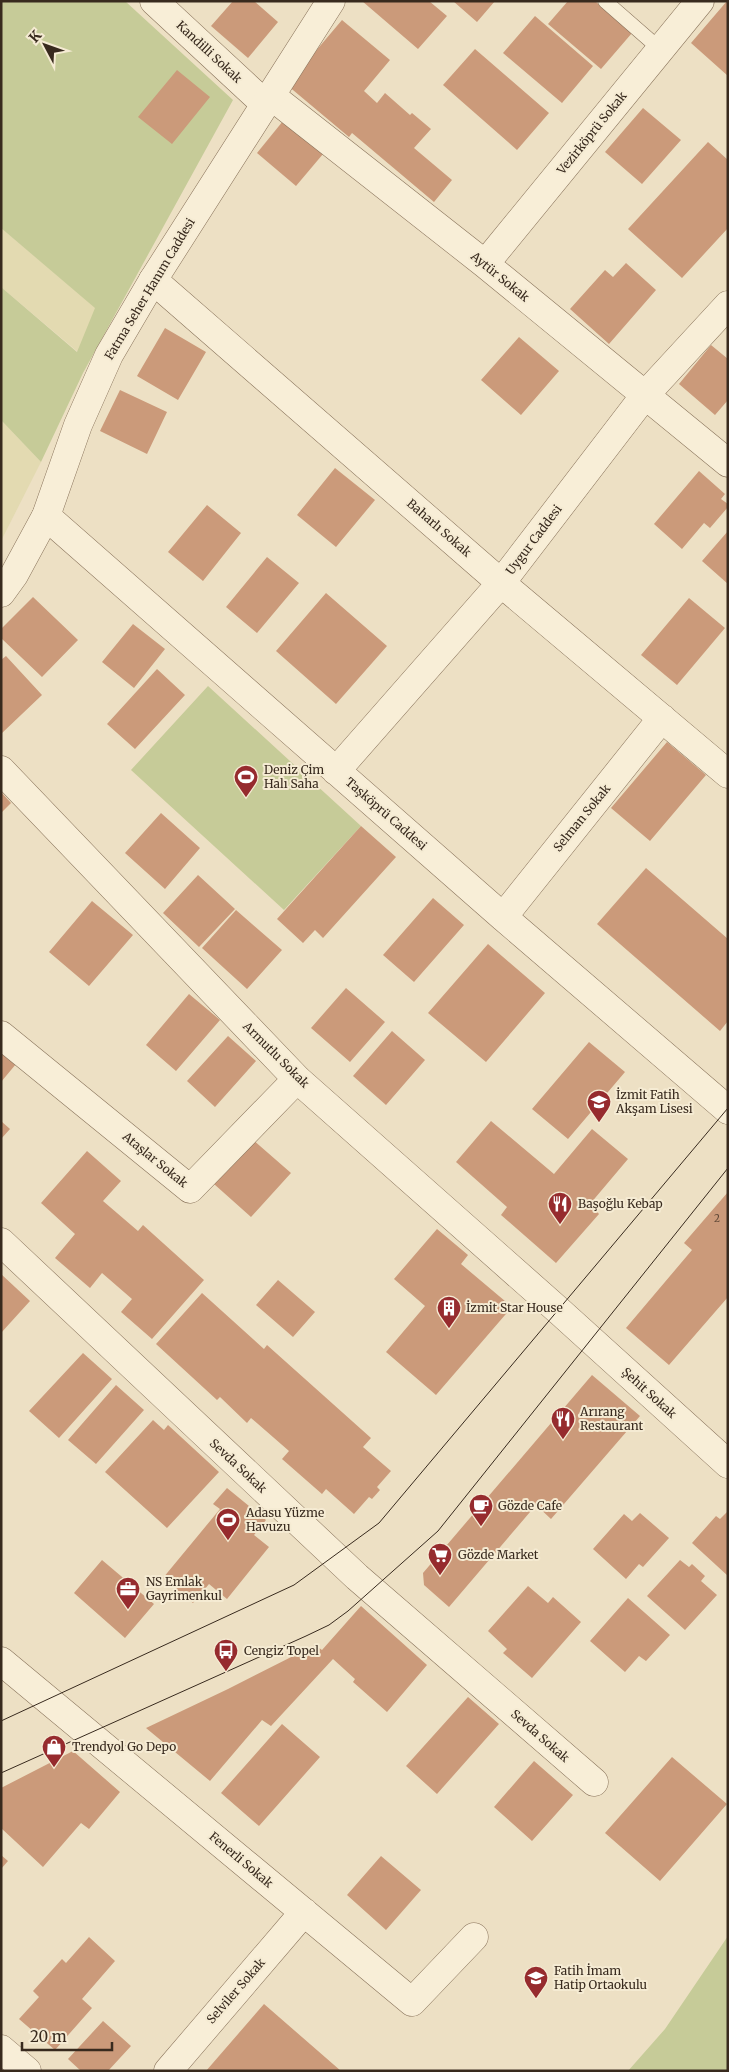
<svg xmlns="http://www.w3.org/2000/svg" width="729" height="2072" font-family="Merriweather,serif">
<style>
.farmland{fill:#e3dab1}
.green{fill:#c6cb98}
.building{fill:#cb9a7a}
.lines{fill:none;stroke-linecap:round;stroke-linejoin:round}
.service-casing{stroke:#88725a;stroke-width:15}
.minor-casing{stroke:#88725a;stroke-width:29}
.tertiary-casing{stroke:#88725a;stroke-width:29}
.service{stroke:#f8eed7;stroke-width:14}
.minor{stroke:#f8eed7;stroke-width:28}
.tertiary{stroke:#f8eed7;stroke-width:28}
.tram{stroke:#382a1e;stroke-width:1}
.labels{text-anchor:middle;stroke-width:4;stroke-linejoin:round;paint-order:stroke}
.number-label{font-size:10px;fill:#5d4635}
.street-label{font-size:12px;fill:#382a1e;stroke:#f5ebd3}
.poi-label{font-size:12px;fill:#382a1e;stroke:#f5ebd3;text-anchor:start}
</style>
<rect width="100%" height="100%" fill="#ede0c4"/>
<path class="farmland" d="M1,228L96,308L78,352L1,287Z
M1,420L41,462L1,541Z"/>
<path class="green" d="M1,1H125L233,100L83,373L41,462L1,420V287L77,352L95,308L1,228Z
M208,686L361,826L284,910L131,770Z
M728,1936V2071H628L665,2029Z"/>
<path class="building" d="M233,1H254L278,22L248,58L211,26Z
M362,1H429L447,16L418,49Z
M453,1H495L477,22Z
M568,1H595L632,33L601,69L548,24Z
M727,1H728V76L691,43Z
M535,16L593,66L562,103L503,53Z
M342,20L390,60L364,91L377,103L385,93L410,115L412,113L431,129L414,148L452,180L434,202L352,133L349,137L287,85Z
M475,49L549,113L517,150L443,85Z
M177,70L210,97L172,144L138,117Z
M643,108L681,140L642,184L605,152Z
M283,121L323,154L296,186L257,153Z
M708,142L728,160V228L682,278L628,229Z
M626,263L656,290L609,344L570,309L605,270L613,277Z
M165,328L206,352L178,400L137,376Z
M519,337L559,371L521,415L481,380Z
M711,345L728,359V400L715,415L679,384Z
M120,390L167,412L147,454L100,431Z
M335,468L375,500L336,547L297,515Z
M699,471L725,494L721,499L728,504V507L710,528L704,523L682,549L654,524Z
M207,505L241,533L203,581L168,552Z
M728,531V584L702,561Z
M267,557L299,583L257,633L226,607Z
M326,593L387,646L336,704L276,651Z
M33,597L78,640L42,677L1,638V629Z
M689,598L725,628L677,685L641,655Z
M133,624L165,649L134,688L102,662Z
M6,656L42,695L1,734V660Z
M157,669L185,695L135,749L107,724Z
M667,742L706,775L650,841L611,808Z
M1,792L11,803L1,813Z
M161,813L200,848L165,889L125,853Z
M361,826L396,857L323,938L315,930L303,943L277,919Z
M646,868L728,939V1021L720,1031L597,924Z
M198,875L235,909L199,947L163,913Z
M433,898L464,925L414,982L383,955Z
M92,901L133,935L89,986L49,952Z
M236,910L282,950L247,989L202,948Z
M488,944L545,993L486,1062L428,1013Z
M346,988L385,1022L350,1062L311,1028Z
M189,994L220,1020L176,1071L146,1045Z
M392,1031L425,1060L386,1105L353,1076Z
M228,1036L256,1061L215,1107L187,1081Z
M589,1042L625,1072L568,1139L532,1109Z
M1,1052L16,1064L1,1082Z
M1,1121L10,1129L1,1139Z
M491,1121L554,1174L592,1129L628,1159L590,1204L599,1214L556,1263L501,1215L507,1207L456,1162Z
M253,1140L291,1173L251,1217L214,1184Z
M87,1151L121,1181L103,1201L138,1231L143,1225L204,1280L152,1339L121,1312L132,1299L102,1273L90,1288L55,1258L75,1234L41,1203Z
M728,1192V1297L669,1365L626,1328L692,1250L684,1243Z
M437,1229L468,1255L461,1264L512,1307L436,1395L386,1352L425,1306L394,1279Z
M1,1274L30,1301L1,1333Z
M278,1280L315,1312L293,1337L256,1305Z
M202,1293L264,1349L267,1345L371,1438L363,1447L391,1471L377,1487L380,1490L372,1499L369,1497L354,1514L326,1489L322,1494L282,1459L289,1451L251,1418L247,1423L220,1397L217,1400L156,1344Z
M83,1353L112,1379L59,1438L29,1411Z
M592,1375L640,1416L551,1519L536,1505L449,1607L424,1585L423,1573Z
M116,1385L144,1410L96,1464L68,1440Z
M153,1420L164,1430L168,1425L219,1472L167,1528L105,1472Z
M227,1488L266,1520L254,1535L269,1547L227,1599L209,1584L193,1603L163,1578L220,1509L213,1504Z
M728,1511V1576L692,1543L716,1516L720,1519Z
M640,1513L669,1538L643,1567L639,1564L626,1579L593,1549L624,1514L632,1521Z
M102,1560L154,1604L125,1638L74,1593Z
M680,1560L689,1567L692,1564L705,1576L701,1581L717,1595L685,1630L647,1596Z
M528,1586L548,1603L553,1597L581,1622L532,1678L503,1653L507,1649L488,1631Z
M628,1598L670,1635L646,1661L639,1656L625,1672L590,1641Z
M361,1606L427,1665L387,1712L353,1682L355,1679L333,1659L271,1726L262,1720L210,1781L146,1728L228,1689L315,1645L322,1650Z
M468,1697L499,1724L437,1794L406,1766Z
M282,1724L320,1757L259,1826L221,1793Z
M73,1751L120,1792L89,1829L81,1823L43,1867L1,1828V1788Z
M672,1757L727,1804L660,1881L605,1833Z
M534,1761L573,1795L532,1841L494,1807Z
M1,1855L8,1861L1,1869Z
M381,1856L421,1890L386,1930L347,1895Z
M89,1937L115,1961L82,1999L92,2008L55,2050L19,2019L39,1997L33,1991L62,1959L66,1963Z
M264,2004L341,2071H206Z
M103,2021L131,2046L108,2071H81L68,2059Z"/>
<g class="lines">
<defs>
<path id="service" d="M605,1L661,50"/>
<path id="minor" d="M154,1L265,104
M270,95L485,264L728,463
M485,264L700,1
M153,280L501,583L728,774
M46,516L503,917L728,1110
M1,770L297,1079L558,1310L728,1464
M336,771L501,583L645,395L728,305
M503,917L662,718
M1,1035L190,1189L297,1079
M1,1242L357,1577L594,1782
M1,1661L412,2002L474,1937
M1,2049L27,2071
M168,2071L304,1912"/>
<path id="tertiary" d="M1,593L14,575L46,516L78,425L109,355L153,280L331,1"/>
</defs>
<use href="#service" class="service-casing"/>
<use href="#minor" class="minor-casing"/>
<use href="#tertiary" class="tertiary-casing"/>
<use href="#service" class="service"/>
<use href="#minor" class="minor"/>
<use href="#tertiary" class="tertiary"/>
<path class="tram" d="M1,1721L294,1585L379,1523L728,1108
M1,1773L306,1636L329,1625L348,1611L438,1531L728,1168"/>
</g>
<defs>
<symbol id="stadium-pin" viewBox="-11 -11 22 30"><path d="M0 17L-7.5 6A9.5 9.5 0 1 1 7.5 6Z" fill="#962b2e" stroke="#f5ebd3"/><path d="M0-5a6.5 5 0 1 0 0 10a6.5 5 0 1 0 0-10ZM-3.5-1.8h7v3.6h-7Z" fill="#fff"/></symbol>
<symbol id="school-pin" viewBox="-11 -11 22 30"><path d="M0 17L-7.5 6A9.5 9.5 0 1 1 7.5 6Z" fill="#962b2e" stroke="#f5ebd3"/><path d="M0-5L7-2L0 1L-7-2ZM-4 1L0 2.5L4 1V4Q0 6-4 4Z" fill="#fff"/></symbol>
<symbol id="restaurant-pin" viewBox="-11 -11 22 30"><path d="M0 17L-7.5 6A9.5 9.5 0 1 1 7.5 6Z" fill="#962b2e" stroke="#f5ebd3"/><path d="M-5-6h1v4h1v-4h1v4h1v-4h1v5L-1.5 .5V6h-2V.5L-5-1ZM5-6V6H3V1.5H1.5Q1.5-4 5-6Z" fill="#fff"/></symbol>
<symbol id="building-pin" viewBox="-11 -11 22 30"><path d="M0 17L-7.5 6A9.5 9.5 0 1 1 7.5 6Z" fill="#962b2e" stroke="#f5ebd3"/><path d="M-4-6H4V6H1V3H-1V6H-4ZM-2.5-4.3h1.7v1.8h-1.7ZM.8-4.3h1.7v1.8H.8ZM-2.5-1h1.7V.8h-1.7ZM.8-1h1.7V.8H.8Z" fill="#fff"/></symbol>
<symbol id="cafe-pin" viewBox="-11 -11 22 30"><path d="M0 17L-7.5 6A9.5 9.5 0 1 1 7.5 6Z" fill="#962b2e" stroke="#f5ebd3"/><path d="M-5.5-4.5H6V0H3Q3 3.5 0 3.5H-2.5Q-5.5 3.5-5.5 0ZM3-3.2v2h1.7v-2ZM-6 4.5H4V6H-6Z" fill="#fff"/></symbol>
<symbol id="supermarket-pin" viewBox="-11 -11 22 30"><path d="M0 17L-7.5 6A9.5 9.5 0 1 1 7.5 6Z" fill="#962b2e" stroke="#f5ebd3"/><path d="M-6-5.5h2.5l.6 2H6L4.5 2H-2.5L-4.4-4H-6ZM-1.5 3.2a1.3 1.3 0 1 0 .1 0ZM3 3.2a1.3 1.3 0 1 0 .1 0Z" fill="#fff"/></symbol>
<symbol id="office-pin" viewBox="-11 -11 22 30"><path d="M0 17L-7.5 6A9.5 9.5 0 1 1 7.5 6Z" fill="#962b2e" stroke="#f5ebd3"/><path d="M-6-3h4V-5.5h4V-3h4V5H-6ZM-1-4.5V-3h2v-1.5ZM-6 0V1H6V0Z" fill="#fff"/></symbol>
<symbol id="bus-pin" viewBox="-11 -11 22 30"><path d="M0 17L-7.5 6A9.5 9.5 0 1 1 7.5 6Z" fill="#962b2e" stroke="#f5ebd3"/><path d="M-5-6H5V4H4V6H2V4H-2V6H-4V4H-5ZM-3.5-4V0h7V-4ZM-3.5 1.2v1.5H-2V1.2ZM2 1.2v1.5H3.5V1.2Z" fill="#fff"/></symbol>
<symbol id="shop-pin" viewBox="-11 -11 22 30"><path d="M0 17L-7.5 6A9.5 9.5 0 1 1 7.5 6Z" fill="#962b2e" stroke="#f5ebd3"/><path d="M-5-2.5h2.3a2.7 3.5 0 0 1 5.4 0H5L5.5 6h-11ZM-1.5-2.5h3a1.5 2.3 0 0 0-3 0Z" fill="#fff"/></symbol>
</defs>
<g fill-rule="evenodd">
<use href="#stadium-pin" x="232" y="763" width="28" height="38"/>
<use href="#school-pin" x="585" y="1088" width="28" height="38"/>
<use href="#restaurant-pin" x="546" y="1190" width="28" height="38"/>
<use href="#building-pin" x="435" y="1294" width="28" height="38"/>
<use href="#restaurant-pin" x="549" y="1405" width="28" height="38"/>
<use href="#cafe-pin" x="467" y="1492" width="28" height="38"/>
<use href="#stadium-pin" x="214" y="1506" width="28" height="38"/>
<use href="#supermarket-pin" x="426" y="1541" width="28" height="38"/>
<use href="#office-pin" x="114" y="1575" width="28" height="38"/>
<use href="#bus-pin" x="212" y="1637" width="28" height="38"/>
<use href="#shop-pin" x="40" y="1733" width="28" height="38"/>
<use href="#school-pin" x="522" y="1964" width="28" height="38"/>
</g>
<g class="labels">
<g class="number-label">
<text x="717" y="1222">2</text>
</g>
<g class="street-label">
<text transform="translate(209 52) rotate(43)" y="4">Kandilli Sokak</text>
<text transform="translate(592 133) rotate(-51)" y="4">Vezirköprü Sokak</text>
<text transform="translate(500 277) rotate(39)" y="4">Aytür Sokak</text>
<text transform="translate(150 289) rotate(-59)" y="4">Fatma Seher Hanım Caddesi</text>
<text transform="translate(439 528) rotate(41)" y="4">Baharlı Sokak</text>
<text transform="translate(534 540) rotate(-53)" y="4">Uygur Caddesi</text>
<text transform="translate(386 814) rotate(41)" y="4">Taşköprü Caddesi</text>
<text transform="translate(582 818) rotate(-51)" y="4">Selman Sokak</text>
<text transform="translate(276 1055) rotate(45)" y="4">Armutlu Sokak</text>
<text transform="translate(155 1160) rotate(39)" y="4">Ataşlar Sokak</text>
<text transform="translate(649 1393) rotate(42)" y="4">Şehit Sokak</text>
<text transform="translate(238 1466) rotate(43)" y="4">Sevda Sokak</text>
<text transform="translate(540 1736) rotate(41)" y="4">Sevda Sokak</text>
<text transform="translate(241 1860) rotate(40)" y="4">Fenerli Sokak</text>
<text transform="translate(236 1991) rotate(-49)" y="4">Selviler Sokak</text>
</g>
<g class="poi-label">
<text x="264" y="774">Deniz Çim<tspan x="264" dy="14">Halı Saha</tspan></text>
<text x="616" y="1099">İzmit Fatih<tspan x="616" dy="14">Akşam Lisesi</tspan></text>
<text x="578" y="1208">Başoğlu Kebap</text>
<text x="466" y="1312">İzmit Star House</text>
<text x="580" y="1416">Arırang<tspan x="580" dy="14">Restaurant</tspan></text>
<text x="498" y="1510">Gözde Cafe</text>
<text x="246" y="1517">Adasu Yüzme<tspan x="246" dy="14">Havuzu</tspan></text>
<text x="458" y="1559">Gözde Market</text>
<text x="146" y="1586">NS Emlak<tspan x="146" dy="14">Gayrimenkul</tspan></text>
<text x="244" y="1655">Cengiz Topel</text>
<text x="72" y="1751">Trendyol Go Depo</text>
<text x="554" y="1975">Fatih İmam<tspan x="554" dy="14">Hatip Ortaokulu</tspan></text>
</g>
</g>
<rect width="729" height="2072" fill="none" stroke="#382a1e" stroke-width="5"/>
<g transform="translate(45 45) rotate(311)" stroke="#f5ebd3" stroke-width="4" paint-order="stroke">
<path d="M0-4L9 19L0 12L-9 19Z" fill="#382a1e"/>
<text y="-8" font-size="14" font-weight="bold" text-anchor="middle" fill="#382a1e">K</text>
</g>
<path d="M22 2042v8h90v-8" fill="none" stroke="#382a1e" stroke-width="2.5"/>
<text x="30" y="2042" font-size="15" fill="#382a1e" stroke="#f5ebd3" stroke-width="4" paint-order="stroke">20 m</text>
</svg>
